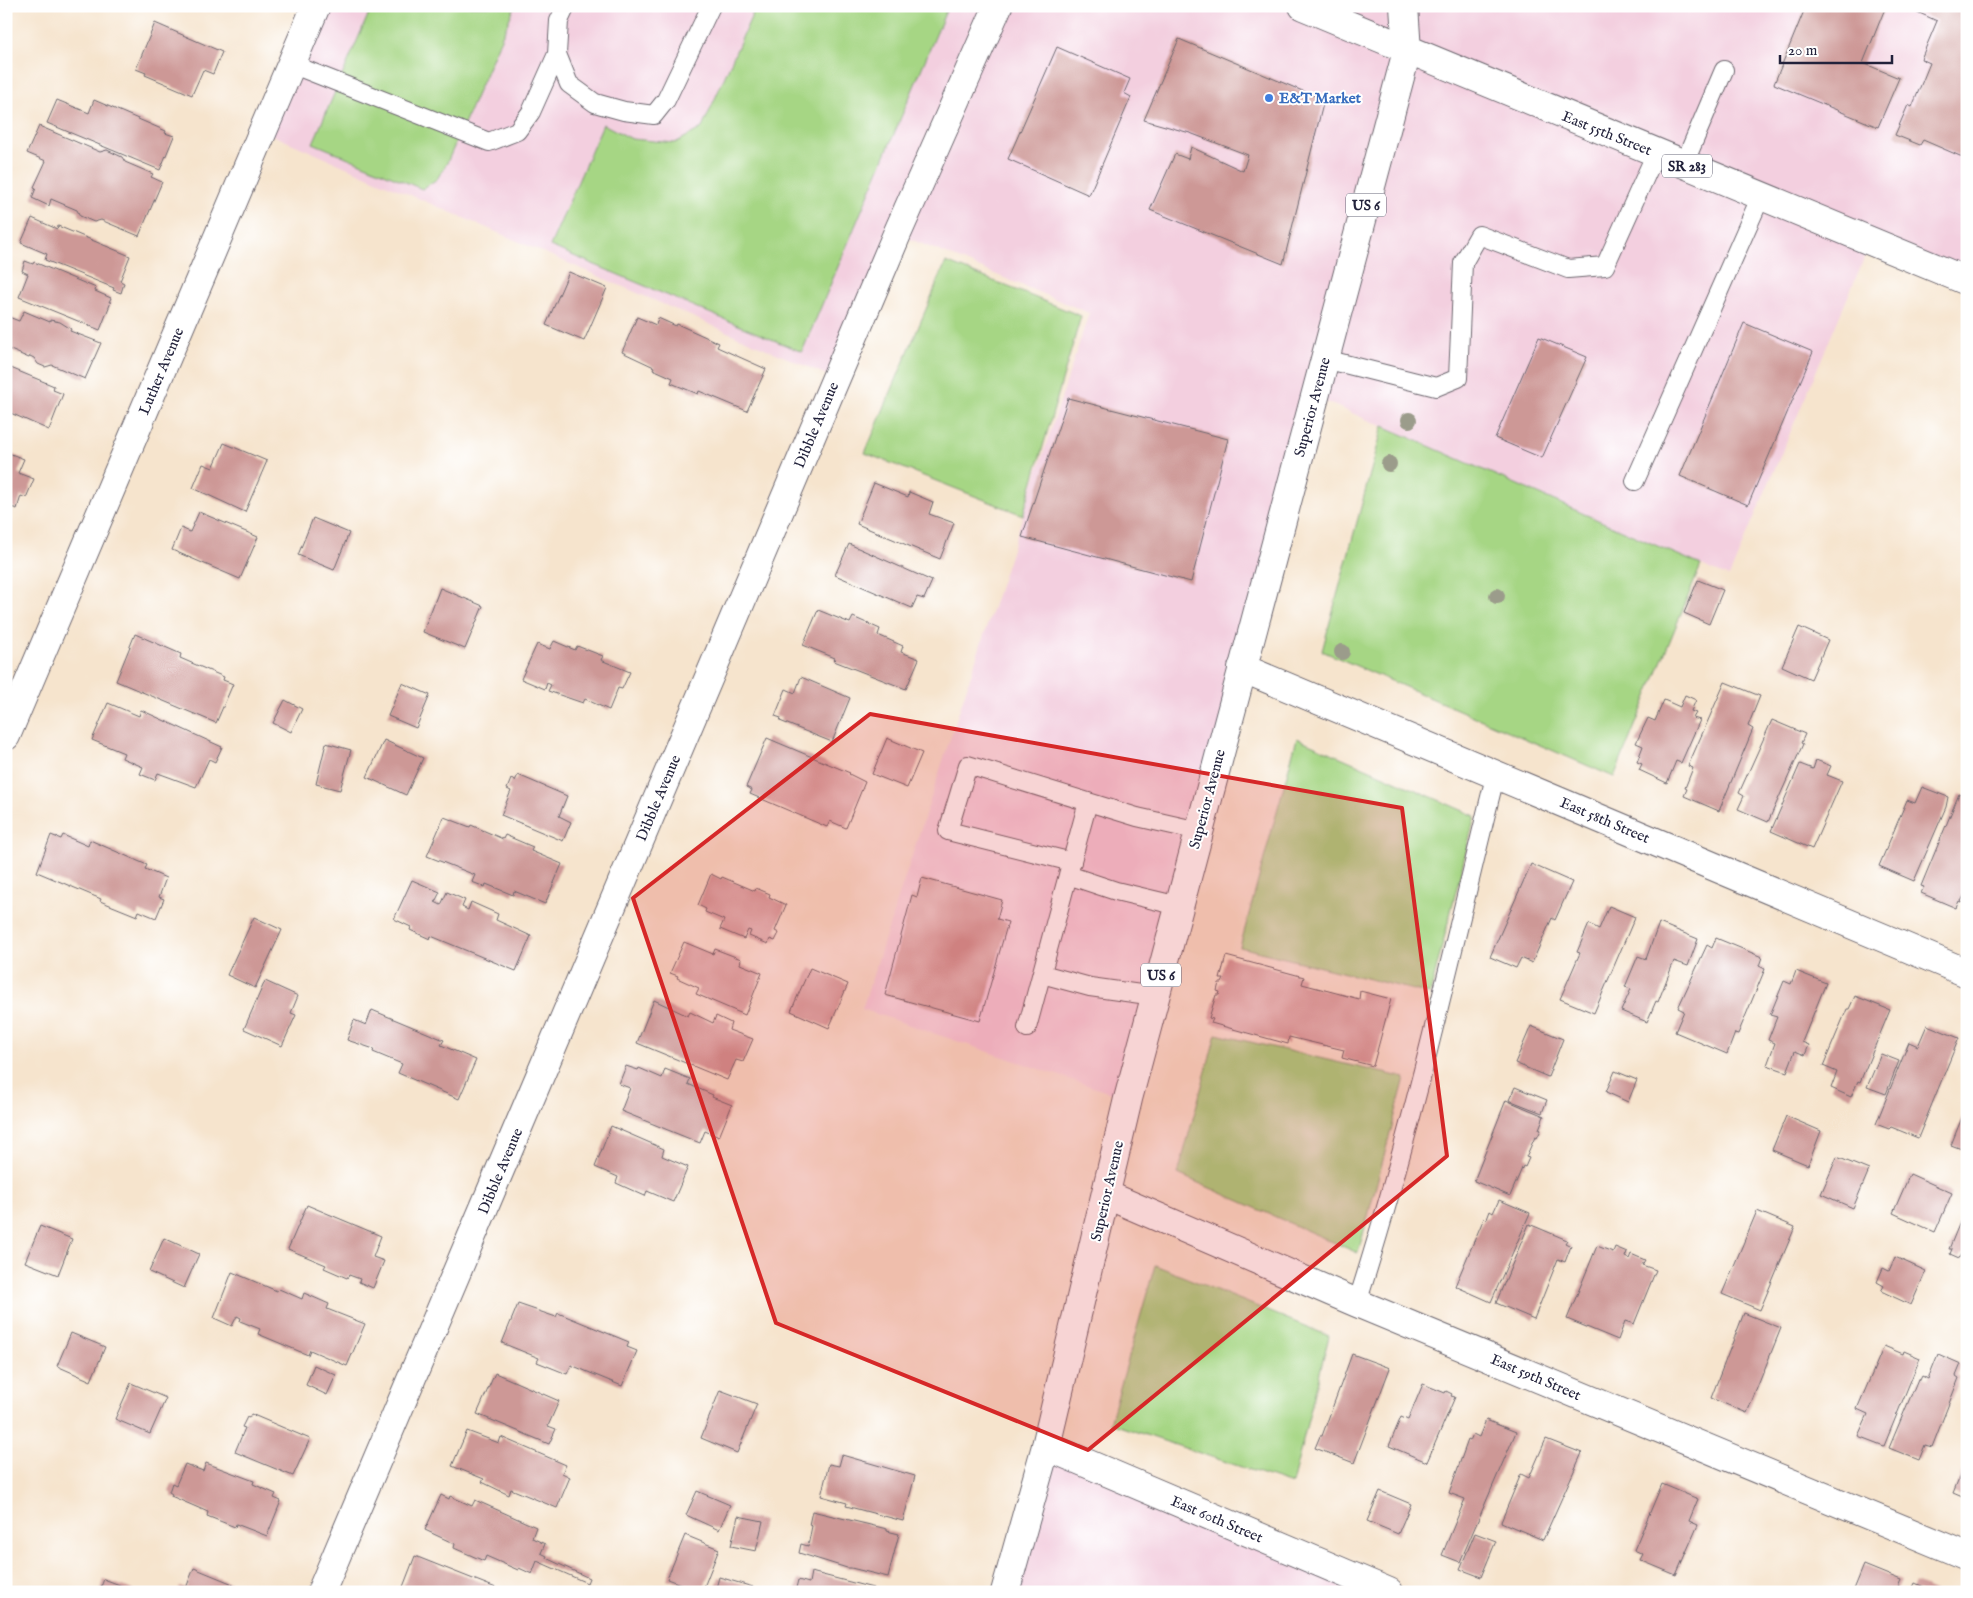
<svg xmlns="http://www.w3.org/2000/svg" width="1973" height="1598" font-family="'IM FELL English',serif">
<style>
.built{fill:#f3cfdf}
.green{fill:#a6d684;stroke:#647c60}
.building{fill:#cd9896}
.lines{fill:none;stroke-linecap:round;stroke-linejoin:round}
.service-casing{stroke:#6c666e;stroke-width:20}
.minor-casing{stroke:#6c666e;stroke-width:30}
.primary-casing{stroke:#6c666e;stroke-width:30}
.service{stroke:#fff;stroke-width:18}
.minor{stroke:#fff;stroke-width:28}
.primary{stroke:#fff;stroke-width:28}
.tree{fill:#9b9c8b}
.marked{fill:#d62828;fill-opacity:0.2;stroke:#d62828;stroke-width:4;stroke-linejoin:round}
.shop-dot{fill:#3f7fe0;stroke:#fff;stroke-width:2}
.labels{text-anchor:middle;stroke-width:4;stroke-linejoin:round;paint-order:stroke}
.shield{fill:#fff;stroke:#646476;stroke-width:1}
.shield-label{font-size:14px;font-weight:bold;fill:#22223b}
.shop-label{font-size:15px;font-weight:bold;fill:#366cbe;stroke:#fff;text-anchor:start}
.street-label{font-size:15px;fill:#22223b;stroke:#fff}
</style>
<rect width="100%" height="100%" fill="#fff"/>
<filter id="ink" filterUnits="userSpaceOnUse"><feTurbulence type="fractalNoise" baseFrequency=".02" numOctaves="2"/><feDisplacementMap in="SourceGraphic" scale="10" xChannelSelector="R" yChannelSelector="G"/><feConvolveMatrix kernelMatrix="1 2 1 2 8 2 1 2 1" color-interpolation-filters="sRGB"/></filter>
<filter id="wash" filterUnits="userSpaceOnUse"><feTurbulence type="fractalNoise" baseFrequency=".0096" numOctaves="4" result="noise"/><feDisplacementMap in="SourceGraphic" scale="20" xChannelSelector="R" yChannelSelector="G"/><feGaussianBlur stdDeviation="1.12" result="paint"/><feColorMatrix in="noise" values="0 0 0 0 0 0 0 0 0 0 0 0 0 0 0 0 0 1.4 0 .05"/><feComposite in="paint" operator="in"/></filter>
<g filter="url(#wash)">
<rect width="100%" height="100%" fill="#f6e4cd"/>
<path class="built" d="M316,6H1967V281L1871,242L1729,577L1315,397L1128,1099L862,1009L1089,313L898,234L836,379L263,131Z
M1046,1446L1389,1592H1005Z"/>
<path class="green" d="M372,6H515L447,163L437,179L422,189L313,143Z
M756,6H948L802,352L550,246L603,124L632,139L675,143L702,128Z
M946,262L1081,316L1023,515L865,453Z
M1383,426L1701,565L1614,777L1322,651Z
M1297,738L1475,816L1430,994L1240,947Z
M1216,1034L1405,1078L1358,1253L1178,1174Z
M1155,1265L1329,1336L1292,1484L1110,1423Z"/>
<g id="blocks">
<path class="building" d="M1806,6H1886L1863,63L1899,78L1878,127L1774,84Z
M1904,6H1967V159L1923,140L1920,145L1895,135L1908,105L1912,107L1930,63L1921,59L1937,21Z
M155,23L222,52L213,74L203,70L192,95L145,75L146,73L136,69Z
M1179,39L1324,100L1283,264L1150,210L1175,154L1188,159L1191,147L1243,171L1248,155L1190,133L1144,120Z
M1057,47L1130,79L1124,93L1131,97L1089,195L1008,159Z
M57,100L89,113L94,100L166,131L165,133L174,136L160,170L47,123Z
M39,126L100,152L107,150L122,157L125,162L153,174L151,177L162,182L139,236L101,220L94,222L80,216L77,210L51,199L49,206L32,198L36,188L34,187L46,161L27,153Z
M32,218L57,229L58,226L130,256L120,281L124,283L121,293L113,290L114,288L45,260L47,254L21,243Z
M25,261L33,264L34,262L96,288L95,291L111,298L109,302H111L100,330L19,297L28,274L22,271Z
M569,272L607,288L584,341L546,325Z
M24,311L50,322V320L60,322L71,329L70,331L101,343L85,379L52,365L45,367L38,364L34,358L30,356L29,358L6,348V316L19,321Z
M637,317L656,325L658,318L676,326L677,324L719,343L717,347L766,369L747,411L699,391L698,394L671,383L673,378L653,369L654,367L622,352Z
M1744,323L1813,352L1748,505L1680,476Z
M1539,337L1587,357L1542,458L1495,438Z
M6,366L54,386L53,390L63,394L49,430L6,411Z
M1068,398L1228,439L1191,582L1022,537Z
M224,443L267,461L245,512L193,488L203,464L213,468Z
M6,452L24,459L18,473L34,479L26,498L21,496L17,509L6,505Z
M874,483L908,497L909,492L933,502L929,514L954,523L940,559L857,524Z
M199,512L258,537L240,579L172,550L181,528L190,532Z
M313,518L349,533L334,570L298,555Z
M849,544L932,581L924,599L917,597L912,608L835,575Z
M1698,580L1723,590L1709,624L1684,613Z
M440,588L483,606L465,649L423,632Z
M818,610L850,623L853,617L880,629L878,635L903,646L901,652L919,659L906,689L834,661L835,658L803,645Z
M1799,627L1828,640L1811,679L1782,666Z
M135,634L181,654L180,658L224,677L223,680L233,684L216,723L116,681Z
M554,641L575,650L577,646L603,656L601,660L630,672L622,689L618,688L609,710L585,699L583,703L548,691L551,685L547,683L545,689L521,679L537,644L550,649Z
M801,677L850,698L832,742L780,721L781,718L775,716L786,689L795,693Z
M1725,682L1760,696L1748,726L1753,729L1719,811L1684,796L1687,789L1685,788L1693,768L1688,766Z
M402,683L430,695L416,728L388,716Z
M1685,695L1696,700L1691,711L1696,713L1693,718L1700,720L1681,763L1676,761L1667,783L1639,770L1642,764L1637,762L1643,746L1636,743L1648,718L1655,721L1664,700L1680,707Z
M285,700L302,709L291,732L273,723Z
M108,703L139,716L141,710L222,747L215,762L209,759L196,787L158,773L155,780L140,774L143,767L122,758L124,753L92,740Z
M1772,720L1805,734L1801,743L1803,744L1768,822L1738,809L1744,796L1739,793Z
M767,738L850,773L849,774L865,782L846,828L830,821L827,827L750,794L752,790L746,787Z
M887,738L922,753L907,788L872,774Z
M384,740L423,758L406,795L367,777Z
M326,743L351,750L340,790L316,784Z
M1816,760L1831,766L1827,775L1842,781L1812,849L1771,831L1800,764L1813,769Z
M518,775L567,796L559,816L571,822L563,841L501,815L511,791L507,789L511,779L515,781Z
M1922,787L1948,797L1946,807L1914,881L1879,866L1907,800L1915,803Z
M1959,794L1967,797V889L1961,902L1959,901L1956,908L1921,893L1924,887L1921,886Z
M444,817L470,827L471,825L503,839L505,835L533,847L531,851L562,864L545,904L514,891L513,895L486,884L485,887L472,882L475,875L427,856Z
M51,835L61,839L63,835L88,846L90,840L147,865L145,869L166,878L159,897L164,899L156,918L139,911L137,916L100,901L101,899L37,872Z
M1531,864L1572,882L1555,920L1552,918L1532,963L1521,958L1516,968L1490,957Z
M711,874L721,879L722,877L755,891L756,888L770,894L769,897L786,905L775,931L779,933L775,941L770,939L768,944L749,936L751,931L748,930L744,939L720,929L724,920L705,912L706,909L698,905Z
M922,878L1002,900L997,919L1008,922L980,1021L885,995L912,895L917,897Z
M412,880L440,892L435,902L441,905L447,892L465,900L462,907L468,910L471,902L498,914L496,920L531,936L516,971L431,936L430,939L410,930L411,927L394,919Z
M1609,906L1635,917L1594,1013L1560,999L1580,953L1577,952L1589,924L1599,929Z
M254,917L282,930L255,988L227,975Z
M1659,923L1698,939L1688,966L1674,961L1658,1002L1656,1001L1647,1022L1621,1011L1631,989L1625,987L1638,956L1646,959Z
M1716,938L1762,957L1759,966L1765,969L1738,1034L1735,1033L1727,1054L1675,1032L1684,1011L1678,1008L1707,945L1712,948Z
M684,942L713,954L715,949L741,959L740,964L762,973L745,1015L696,994L699,988L677,978L678,976L670,973Z
M1226,956L1304,977L1302,984L1359,999L1360,991L1391,999L1373,1066L1342,1058L1344,1050L1289,1037L1288,1044L1211,1023L1213,1019L1209,1018L1216,995H1219L1220,992L1217,991L1219,983H1222L1224,979H1220Z
M810,968L848,984L829,1028L791,1011Z
M1796,971L1826,983L1802,1042L1809,1045L1805,1055L1795,1051L1787,1072L1767,1065L1775,1043L1768,1040L1777,1017L1770,1015L1784,981L1791,984Z
M265,981L298,996L291,1013L296,1015L282,1046L244,1029Z
M1855,996L1890,1010L1860,1082L1858,1081L1851,1097L1831,1088L1837,1072L1823,1066L1847,1009H1849Z
M654,1000L688,1016L690,1012L713,1023L716,1016L731,1023L729,1030L753,1039L743,1062L736,1060L727,1080L637,1043Z
M372,1010L444,1040L441,1045L476,1060L459,1099L398,1073L402,1064L373,1052L374,1049L347,1040L354,1020L366,1025Z
M1927,1025L1959,1038L1918,1138L1891,1127L1889,1129L1876,1124L1909,1042L1918,1046Z
M1531,1026L1563,1039L1548,1077L1515,1063Z
M1881,1054L1899,1061L1886,1094L1867,1087Z
M626,1066L638,1070L639,1068L662,1078L665,1069L690,1079L688,1084L713,1095L712,1097L732,1105L719,1137L705,1131L700,1143L621,1111L630,1088L619,1084Z
M1615,1071L1637,1080L1628,1102L1606,1092Z
M1515,1087L1547,1100L1542,1113L1509,1100Z
M1506,1100L1544,1116L1539,1129L1541,1130L1537,1138L1535,1137L1526,1157L1529,1158L1525,1167L1523,1166L1510,1196L1474,1181Z
M1967,1105V1151L1951,1145Z
M1786,1116L1821,1131L1808,1165L1772,1150Z
M611,1126L664,1149L662,1156L688,1167L673,1202L647,1191L645,1196L616,1183L618,1177L595,1167Z
M1837,1157L1869,1170L1853,1208L1821,1194Z
M1910,1174L1952,1193L1935,1232L1893,1213Z
M1499,1200L1530,1213L1491,1302L1455,1286L1484,1218L1487,1219L1490,1211L1493,1213Z
M307,1205L381,1236L373,1257L384,1261L373,1288L359,1282L360,1279L349,1275L347,1278L324,1268L326,1265L288,1249Z
M1967,1205V1256L1961,1254L1959,1258L1950,1254L1952,1249H1949Z
M1757,1211L1795,1227L1760,1310L1722,1294Z
M1529,1224L1567,1240L1565,1243L1571,1246L1565,1262L1558,1259L1534,1319L1496,1303Z
M40,1226L72,1239L58,1275L25,1262Z
M164,1238L199,1254L184,1288L149,1272Z
M1597,1246L1613,1252L1615,1247L1627,1252L1625,1257L1629,1259L1631,1254L1645,1260L1642,1265L1656,1270L1634,1324L1625,1321L1618,1340L1567,1319Z
M1895,1257L1926,1271L1911,1305L1881,1291L1884,1286L1877,1282L1883,1268L1889,1271Z
M232,1272L277,1291L279,1289L302,1299L304,1293L329,1304L327,1309L365,1324L347,1366L310,1350L308,1355L258,1334L260,1329L240,1321L241,1318L237,1316L232,1326L214,1318Z
M518,1304L556,1317L558,1313L629,1342L627,1347L637,1351L622,1386L571,1365L567,1374L537,1362L539,1358L502,1343Z
M1744,1313L1781,1328L1747,1413L1711,1398Z
M71,1333L105,1347L91,1381L57,1366Z
M1884,1346L1903,1354L1904,1351L1920,1358L1884,1446L1858,1436L1868,1414L1857,1409Z
M1352,1354L1390,1368L1354,1463L1315,1448L1320,1436H1322Z
M1938,1354L1961,1364L1956,1376L1959,1378L1932,1447L1925,1445L1919,1460L1889,1448L1918,1379L1920,1380L1922,1376L1928,1379Z
M314,1365L336,1375L327,1395L306,1385Z
M495,1373L559,1401L548,1426L556,1429L549,1444L477,1414Z
M131,1383L166,1398L150,1434L115,1419Z
M1423,1384L1445,1393L1446,1391L1452,1394L1451,1396L1455,1397L1427,1462L1389,1446L1401,1417L1408,1420Z
M720,1390L757,1404L737,1453L701,1438Z
M251,1414L310,1439L293,1476L235,1452L245,1428L242,1427L247,1417L249,1418Z
M1486,1420L1516,1432L1460,1562L1442,1555L1465,1499L1449,1493L1468,1440L1470,1441L1473,1434L1479,1437Z
M467,1431L499,1443L501,1437L566,1465L562,1473L570,1477L557,1508L511,1489L509,1495L482,1482L484,1479L452,1466Z
M1546,1439L1582,1453L1543,1540L1501,1522L1521,1474L1529,1478Z
M842,1455L915,1476L903,1521L846,1506L847,1503L821,1496L829,1464L839,1466Z
M1967,1458V1499L1953,1493Z
M206,1463L254,1481L253,1484L276,1494L274,1498L281,1501L267,1536L236,1524L235,1527L207,1516L208,1512L171,1496L172,1494L169,1492L172,1483L176,1485L185,1464L203,1471Z
M1662,1484L1698,1499L1689,1521L1698,1525L1676,1575L1640,1560L1643,1554L1634,1550Z
M697,1491L730,1505L719,1530L686,1515Z
M1380,1491L1411,1504L1398,1534L1367,1521Z
M441,1495L449,1499L450,1496L472,1506L475,1500L536,1527L532,1538L545,1544L541,1553L547,1556L546,1558L589,1578L587,1583L537,1561L532,1574L519,1568L518,1570L486,1556L484,1561L454,1548L455,1544L425,1530Z
M812,1511L887,1529V1531L899,1534L888,1577L851,1568H847L799,1553L801,1544L808,1546L812,1526L809,1525Z
M738,1516L763,1521L756,1551L731,1546Z
M1475,1533L1496,1541L1481,1577L1460,1569Z
M685,1535L719,1549L702,1592L667,1579Z
M415,1556L496,1588L495,1590L500,1592H401Z
M1864,1565L1901,1580L1896,1592H1853Z
M194,1568L233,1584L230,1592H178L180,1586L186,1588Z
M811,1572L873,1588V1592H795L798,1580L809,1583Z
M719,1577L753,1587L751,1592H715Z
M104,1579L138,1592H99Z
M1915,1583L1935,1592H1911Z"/>
</g>
</g>
<g filter="url(#ink)">
<use href="#blocks" fill-opacity="0" stroke="#6c666e" stroke-width="1"/>
<g class="lines">
<defs>
<path id="service" d="M566,6L559,21L557,54L569,84L595,103L624,111L654,115L666,100L711,6
M291,64L489,142L517,131L531,112L557,54
M1684,164L1724,70
M1325,359L1436,387L1458,378L1463,263L1479,235L1568,269L1605,266L1656,153
M1635,481L1761,196
M1088,802L1068,875L1116,891L1179,906
M1072,862L948,831L968,765L1137,817L1199,831
M1042,974L1090,987L1155,996
M1027,1028L1068,875
M1357,1303C1413,1129 1452,950 1496,773"/>
<path id="minor" d="M1242,668L1967,973
M6,736L316,6
M1107,1195L1357,1303L1967,1556
M1046,1446L1389,1592
M321,1592L897,234L998,6"/>
<path id="primary" d="M1303,6L1967,281
M1005,1592L1046,1446L1128,1099L1407,51L1404,6"/>
</defs>
<use href="#service" class="service-casing"/>
<use href="#minor" class="minor-casing"/>
<use href="#primary" class="primary-casing"/>
<use href="#service" class="service"/>
<use href="#minor" class="minor"/>
<use href="#primary" class="primary"/>
</g>
<g class="tree">
<circle cx="1409" cy="420" r="8"/>
<circle cx="1389" cy="464" r="8"/>
<circle cx="1497" cy="596" r="8"/>
<circle cx="1342" cy="652" r="8"/>
</g>
</g>
<path class="marked" d="M870,714L1402,808L1447,1156L1088,1450L776,1323L633,898Z"/>
<circle class="shop-dot" cx="1269" cy="98" r="5"/>
<g class="labels">
<g class="shield">
<rect x="1662" y="154.5" width="50" height="23" rx="4"/>
<rect x="1346" y="193.5" width="40" height="23" rx="4"/>
<rect x="1141" y="963.5" width="40" height="23" rx="4"/>
</g>
<g class="shield-label">
<text x="1687" y="171">SR 283</text>
<text x="1366" y="210">US 6</text>
<text x="1161" y="980">US 6</text>
</g>
<g class="shop-label">
<text x="1279" y="103">E&amp;T Market</text>
</g>
<g class="street-label">
<text transform="translate(1607 133) rotate(22)" y="5">East 55th Street</text>
<text transform="translate(161 371) rotate(-67)" y="5">Luther Avenue</text>
<text transform="translate(1312 407) rotate(-75)" y="5">Superior Avenue</text>
<text transform="translate(816 425) rotate(-67)" y="5">Dibble Avenue</text>
<text transform="translate(658 798) rotate(-67)" y="5">Dibble Avenue</text>
<text transform="translate(1207 799) rotate(-75)" y="5">Superior Avenue</text>
<text transform="translate(1605 820) rotate(23)" y="5">East 58th Street</text>
<text transform="translate(500 1171) rotate(-67)" y="5">Dibble Avenue</text>
<text transform="translate(1107 1191) rotate(-77)" y="5">Superior Avenue</text>
<text transform="translate(1536 1377) rotate(23)" y="5">East 59th Street</text>
<text transform="translate(1217 1519) rotate(23)" y="5">East 60th Street</text>
</g>
</g>
<rect width="1973" height="1598" fill="none" stroke="#fff" stroke-width="25"/>
<path d="M1780 55v8h112v-8" fill="none" stroke="#22223b" stroke-width="2.5"/>
<text x="1788" y="55" font-size="15" fill="#22223b" stroke="#ffffff" stroke-width="4" paint-order="stroke">20 m</text>
</svg>
